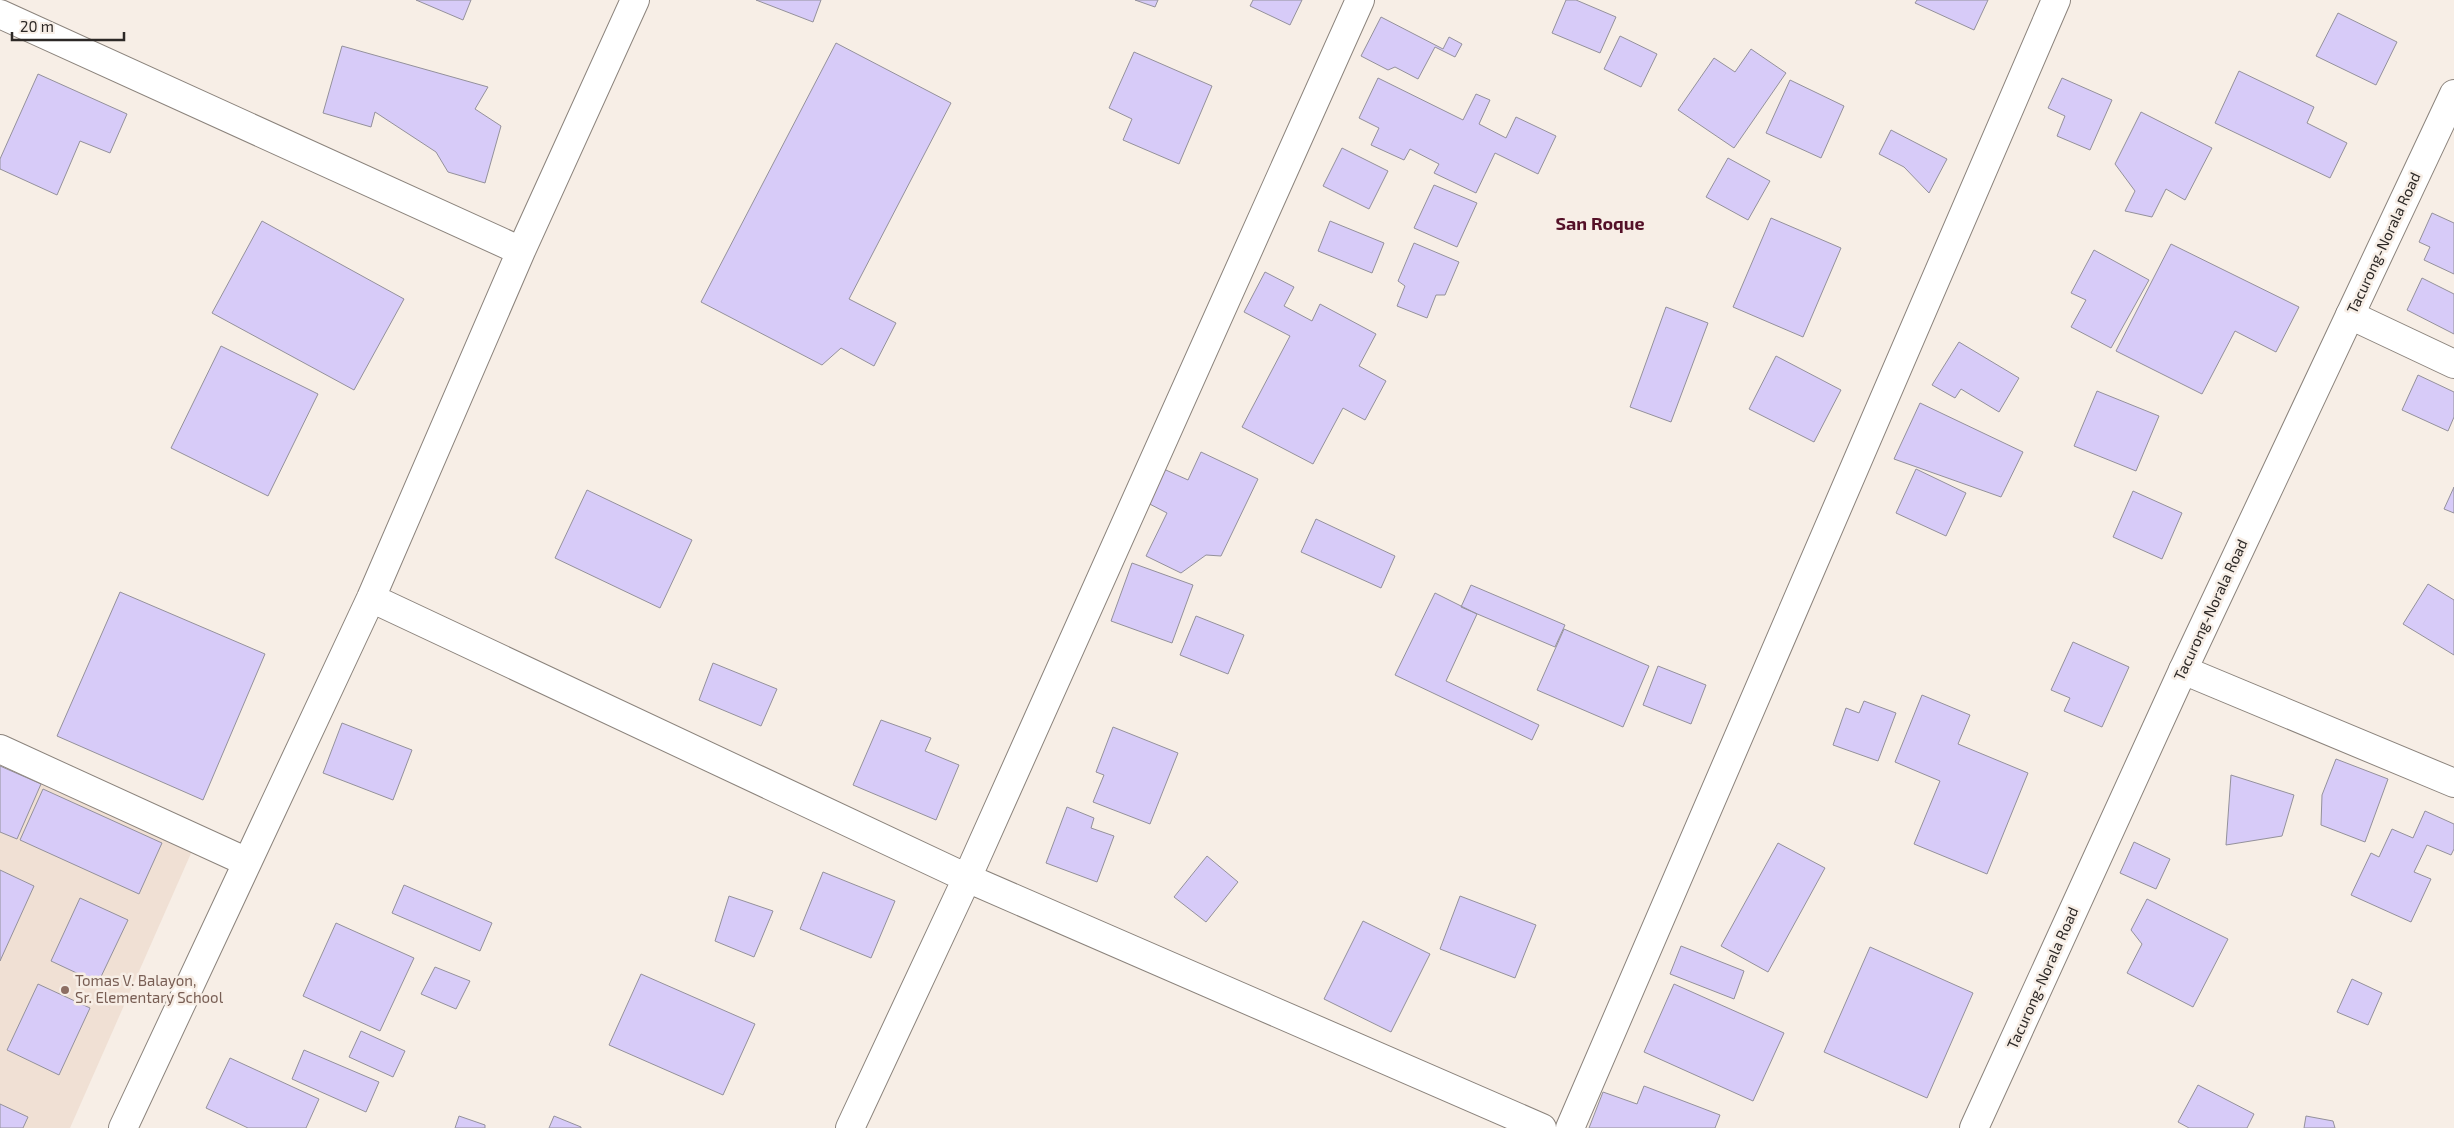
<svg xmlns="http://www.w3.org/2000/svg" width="2454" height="1128" font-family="'Exo 2',sans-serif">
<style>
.built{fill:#f0e0d4}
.building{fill:#d7cbf8;stroke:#94919b}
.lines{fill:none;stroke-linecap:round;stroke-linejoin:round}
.minor-casing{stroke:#8b837c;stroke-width:30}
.secondary-casing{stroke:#8b837c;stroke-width:30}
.minor{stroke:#fff;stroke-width:28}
.secondary{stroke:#fff;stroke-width:28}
.education-dot{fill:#8d6e63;stroke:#f7eee6;stroke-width:2}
.labels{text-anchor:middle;stroke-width:5;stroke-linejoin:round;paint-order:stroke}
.street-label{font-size:15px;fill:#2c2826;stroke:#f7eee6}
.education-label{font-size:15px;fill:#785e54;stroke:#f7eee6;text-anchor:start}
.quarter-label{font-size:18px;font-weight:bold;fill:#541027;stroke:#f7eee6}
</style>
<rect width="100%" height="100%" fill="#f7eee6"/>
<path class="built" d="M0,761L192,851L70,1128H0Z"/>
<path class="building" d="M416,0H471L463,20Z
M756,0H821L813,22Z
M1135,0H1158L1155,7Z
M1253,0H1302L1290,25L1250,6Z
M1566,0H1576L1616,17L1600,53L1552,33Z
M1917,0H1988L1974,30L1915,3Z
M2338,13L2397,42L2376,85L2316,56Z
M1381,17L1443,49L1449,37L1462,44L1455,57L1435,47L1418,79L1395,67L1388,70L1361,56Z
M1620,36L1657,54L1641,87L1604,69Z
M836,43L951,103L849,299L896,323L874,366L841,348L822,365L701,302Z
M342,46L488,87L475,109L501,126L485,183L448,172L436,152L375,112L371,127L323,113Z
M1751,49L1786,73L1734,148L1678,110L1714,58L1735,72Z
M1134,52L1212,86L1179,164L1123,140L1132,119L1109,108Z
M2239,71L2314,107L2307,123L2347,143L2330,178L2215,123Z
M38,74L127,114L110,153L80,141L57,195L0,169V159Z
M1378,78L1463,120L1476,94L1490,100L1479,124L1506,138L1516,117L1556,136L1538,174L1495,153L1476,193L1434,173L1439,164L1410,149L1404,160L1371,145L1379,128L1359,118Z
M2062,78L2112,100L2090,150L2057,136L2065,116L2048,108Z
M1790,80L1844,106L1821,158L1766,133Z
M2141,112L2212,148L2185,200L2166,189L2152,217L2125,211L2135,191L2115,164Z
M1891,130L1947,159L1929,193L1904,167L1879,154Z
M1342,148L1388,171L1369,209L1323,186Z
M1728,158L1770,181L1748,220L1706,197Z
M1434,185L1477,203L1457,247L1414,228Z
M2432,213L2454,223V274L2424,260L2430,247L2419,242Z
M1771,218L1841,248L1803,337L1733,307Z
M262,221L404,299L354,390L212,313Z
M1330,221L1384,243L1372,273L1318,251Z
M1414,243L1459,262L1445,295H1436L1427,318L1397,306L1405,286L1398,281Z
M2171,244L2299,307L2276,352L2235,331L2202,394L2116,351Z
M2094,250L2149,280L2111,348L2071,327L2086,300L2071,293Z
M1265,272L1294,287L1284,306L1312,321L1320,304L1376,334L1359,366L1386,381L1365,420L1343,408L1313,464L1242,427L1290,336L1244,312Z
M2422,278L2454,294V334L2407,310Z
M1666,307L1708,323L1671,422L1630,407Z
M1959,342L2019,378L1999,412L1961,389L1955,398L1932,385Z
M221,346L318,394L268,496L171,448Z
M1776,356L1841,390L1814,442L1749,409Z
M2418,375L2454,392V417L2448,431L2402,410Z
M2097,391L2159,416L2136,471L2074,446Z
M1920,403L2023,452L2001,497L1894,459Z
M1201,452L1258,479L1221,556L1206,555L1181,573L1146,556L1167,513L1142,500L1157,466L1188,480Z
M1916,469L1966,493L1946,536L1896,513Z
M2454,487V513L2444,509Z
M587,490L692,540L660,608L555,558Z
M2133,491L2182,513L2162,559L2113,537Z
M1316,519L1395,556L1381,588L1301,552Z
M1132,563L1193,585L1172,643L1111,621Z
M2428,584L2454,600V655L2403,624Z
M1471,585L1565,625L1555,647L1461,607Z
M120,592L265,654L203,800L57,736Z
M1435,593L1477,614L1446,681L1539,725L1532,740L1395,675Z
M1196,616L1244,635L1228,674L1180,655Z
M1564,629L1649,666L1623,727L1537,690Z
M2073,642L2129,667L2102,727L2064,711L2070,698L2051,690Z
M713,663L777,689L761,726L699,700Z
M1658,666L1706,685L1691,724L1643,705Z
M1922,695L1970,715L1958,744L2028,773L1987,874L1914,844L1940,781L1895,762Z
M1864,701L1896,713L1878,761L1833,745L1846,708L1859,713Z
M881,720L931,738L925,751L959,765L936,820L853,785Z
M342,723L412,750L393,800L323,773Z
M1113,727L1178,753L1150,824L1093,802L1104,775L1096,772Z
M2336,759L2388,779L2365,842L2321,825L2322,795Z
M0,766L41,784L17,839L0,832Z
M2231,775L2294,795L2282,836L2226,845Z
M43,789L162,843L139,894L20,840Z
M1067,807L1094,818L1091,828L1114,836L1097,882L1046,863Z
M2425,811L2454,824V849L2451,855L2427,845L2414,872L2431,879L2411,922L2351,895L2371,853L2379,857L2392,829L2413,838Z
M2134,842L2170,859L2156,889L2120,873Z
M1778,843L1825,868L1768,972L1721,946Z
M1207,856L1238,882L1206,922L1174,897Z
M0,870L34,886L0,961Z
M823,872L895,901L871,958L800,929Z
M404,885L492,923L480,951L392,913Z
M729,896L773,911L754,957L715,941Z
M1460,896L1536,925L1515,978L1440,949Z
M80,898L128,920L98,983L51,961Z
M2147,899L2228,939L2193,1007L2127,973L2142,944L2131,930Z
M1363,921L1430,954L1391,1032L1324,999Z
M336,923L414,958L380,1031L303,996Z
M1681,946L1744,971L1734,999L1670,974Z
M1870,947L1973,993L1927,1098L1824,1052Z
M435,967L470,981L456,1009L421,994Z
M641,974L755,1024L723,1095L609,1045Z
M2352,979L2382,993L2368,1025L2337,1012Z
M38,984L90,1008L59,1075L7,1050Z
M1674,984L1784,1033L1753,1101L1644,1052Z
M361,1031L405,1051L393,1077L349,1057Z
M304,1050L379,1082L366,1112L292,1079Z
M230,1058L319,1099L306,1128H248L206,1108Z
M2198,1085L2254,1114L2247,1128H2189L2178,1122Z
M1644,1086L1720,1115L1715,1128H1589L1603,1092L1637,1104Z
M0,1104L28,1117L23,1128H0Z
M459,1116L485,1125V1128H455Z
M554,1116L581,1127V1128H549Z
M2306,1116L2333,1121L2335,1128H2304Z"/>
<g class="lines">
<defs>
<path id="minor" d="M0,14L521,251
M2350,315L2454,364
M371,598L967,878L1542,1128
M2183,670L2454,783
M0,749L247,862
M123,1128L371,598L521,251L635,0
M850,1128L967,878L1360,0
M1570,1128L2056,0"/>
<path id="secondary" d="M1974,1128L2183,670L2454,94"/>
</defs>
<use href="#minor" class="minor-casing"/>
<use href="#secondary" class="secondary-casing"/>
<use href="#minor" class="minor"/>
<use href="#secondary" class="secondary"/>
</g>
<circle class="education-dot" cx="65" cy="990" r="5"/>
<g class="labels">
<g class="street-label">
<text transform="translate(2384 243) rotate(-65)" y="5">Tacurong-Norala Road</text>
<text transform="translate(2211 610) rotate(-65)" y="5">Tacurong-Norala Road</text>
<text transform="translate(2043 978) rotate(-66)" y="5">Tacurong-Norala Road</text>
</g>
<g class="education-label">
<text x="75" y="986">Tomas V. Balayon,<tspan x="75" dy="17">Sr. Elementary School</tspan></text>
</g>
<g class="quarter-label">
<text x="1600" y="230">San Roque</text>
</g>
</g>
<path d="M12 32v8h112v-8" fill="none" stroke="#2c2826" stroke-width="2.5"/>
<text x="20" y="32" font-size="15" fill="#2c2826" stroke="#f7eee6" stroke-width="4" paint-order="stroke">20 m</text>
</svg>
